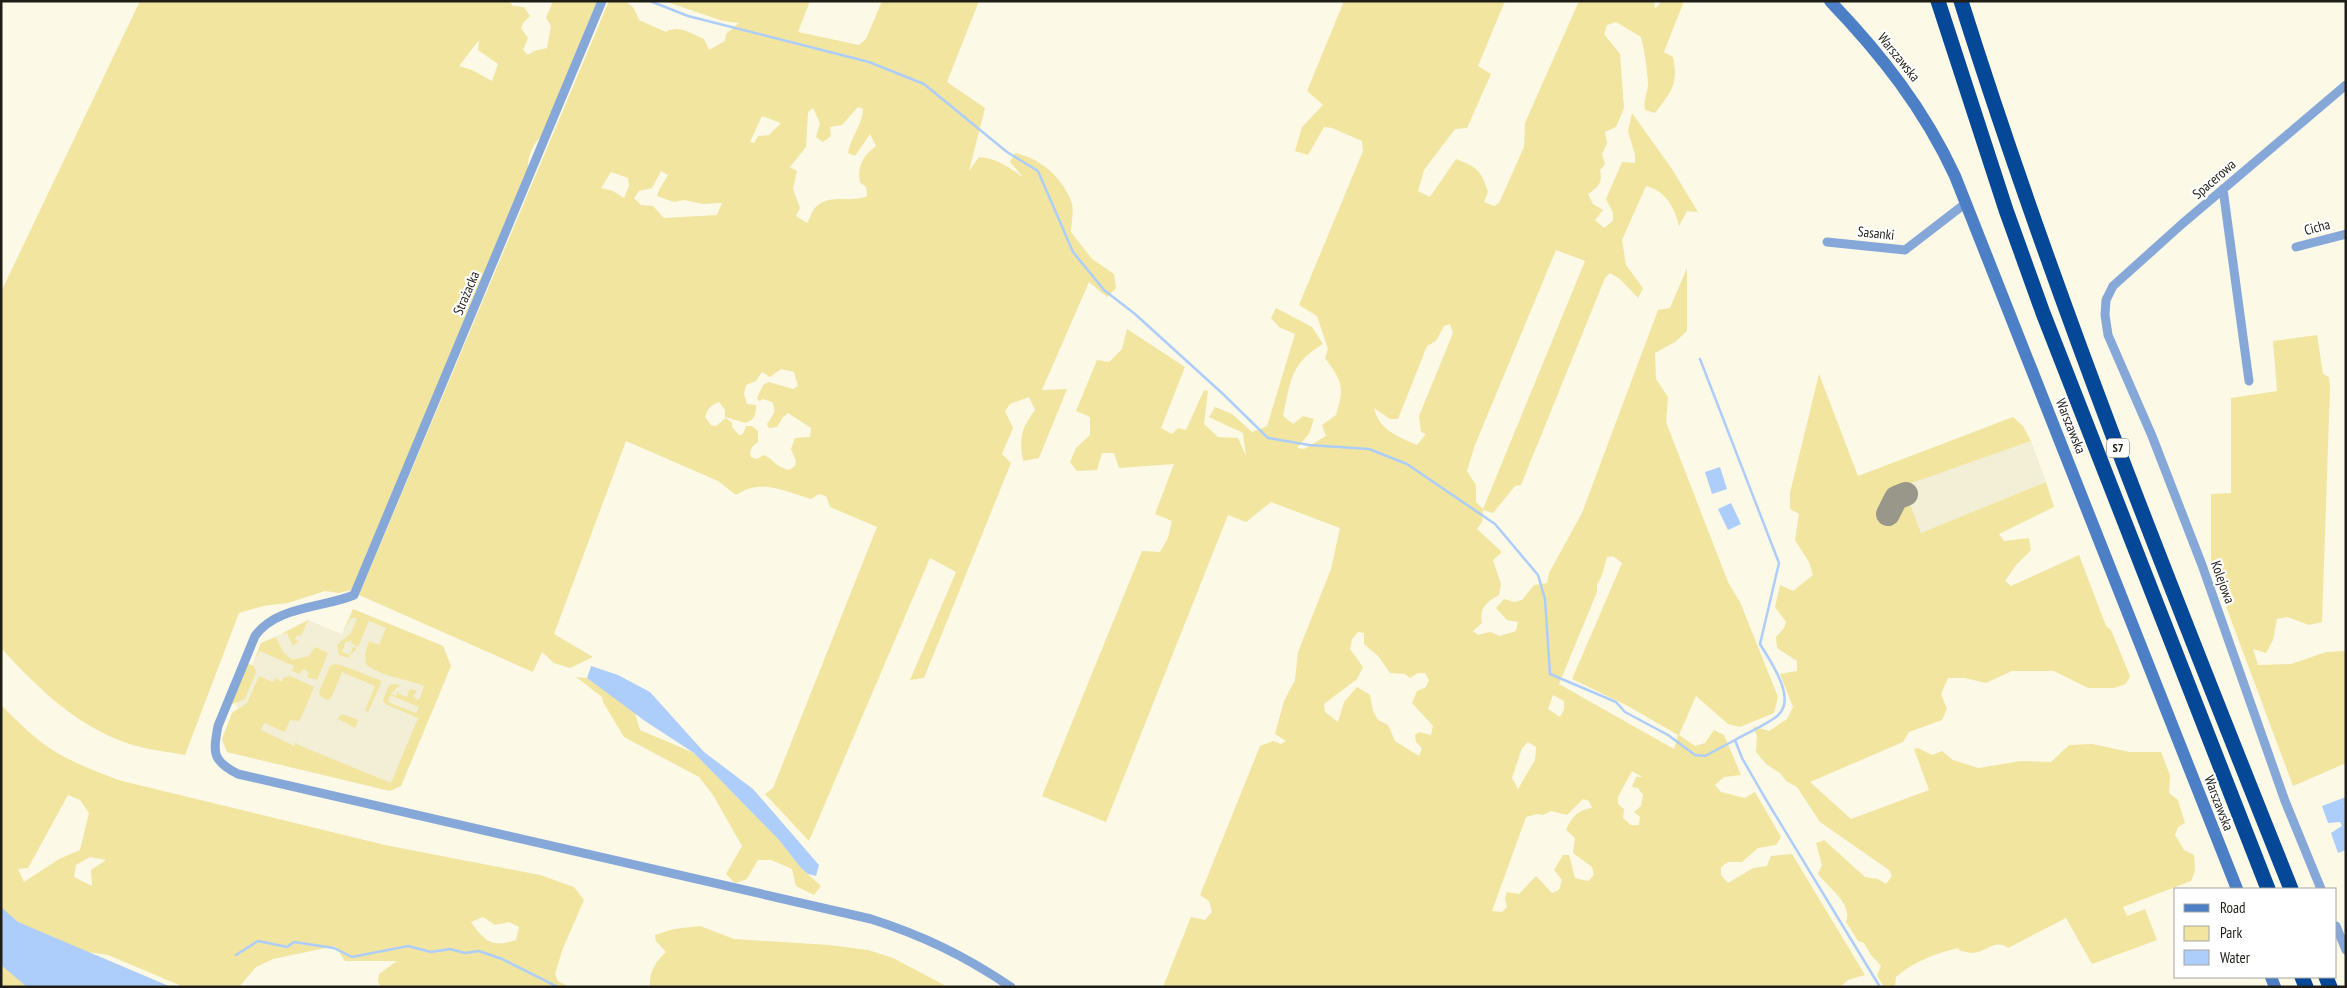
<svg xmlns="http://www.w3.org/2000/svg" width="2347" height="988" font-family="'PT Sans Narrow',sans-serif">
<style>
.built{fill:#f3efd6}
.green{fill:#f1e5a0;fill-rule:evenodd}
.water{fill:#adcdfa}
.lines{fill:none;stroke-linecap:round;stroke-linejoin:round}
.stream{stroke:#adcdfa;stroke-width:2.5}
.taxiway{stroke:#99978a;stroke-width:24}
.street{stroke:#86a8d9;stroke-width:9}
.secondary{stroke:#4d7fc7;stroke-width:12}
.highway{stroke:#064898;stroke-width:15}
.labels{text-anchor:middle;stroke-width:4.5;stroke-linejoin:round;paint-order:stroke}
.shield{fill:#fff;stroke:#62615c;stroke-width:1}
.shield-label{font-size:12px;font-weight:bold;fill:#1e1d16}
.street-label{font-size:14px;fill:#1e1d16;stroke:#fff}
</style>
<rect width="100%" height="100%" fill="#fcf9e7"/>
<path class="built" d="M2031,441L2046,482L1921,534L1902,486Z
M353,609L443,646L451,666L401,786L390,791L227,752L222,739L232,713L238,709L236,705L261,643L302,625L308,620L342,634Z"/>
<path class="green" d="M140,1H509L513,6L524,7L530,16L523,23L521,28L528,38L523,50L528,55L534,51L547,48L551,26L546,18L553,1H597L542,136C533,143 527,158 528,169L352,590L338,593L325,591L288,603L263,606L239,613L185,755C164,751 141,749 121,741C72,722 36,686 1,648V292ZM479,40L478,50L498,64L492,81L472,70L459,66Z
M609,1C628,1 632,1 639,20L666,32C678,24 692,34 704,39L709,50L725,41L726,34L739,23L723,21L664,1H810L798,32L859,45L866,39L882,1H979L947,82L985,108L969,171L979,157C996,158 1010,168 1023,177L1010,162L1015,153C1040,158 1064,178 1072,204C1074,212 1071,224 1071,232L1092,259L1114,274L1116,288L1107,297L1089,282L1042,390L1067,389L1039,458L1023,461C1019,437 1021,429 1035,410L1029,397L1010,404L1005,411L1013,428L1002,454L1011,463L924,678L910,680L956,572L930,558L809,841L765,794L773,788L877,527L830,507L826,496L819,494L811,499C785,491 760,478 736,495L718,481L626,441L554,634L593,657L570,668L554,663L542,652L533,672L359,595ZM858,107L863,109C863,124 850,138 848,153L855,156L870,134L876,146C863,155 857,167 860,182L866,187L867,196C850,204 829,192 814,209C811,213 810,219 807,223L796,216L800,208L793,189L797,171L790,167L806,147L808,112L813,108L820,123L816,137L823,142L831,136L830,127L842,125ZM762,116L781,123L769,135L758,136L754,143L750,142ZM661,171L668,175L659,190L657,196L674,202L684,200L703,204L722,203L717,215L664,218L653,206L641,205L634,198L639,191L652,188ZM611,172L628,178L629,186L624,198L613,191L601,188ZM781,369L794,372L798,386L793,389L769,382L763,385L757,398L759,401L763,399L772,402C777,412 773,415 767,424L769,428L777,427L783,417L788,413L811,428L810,437L795,438L791,449L796,461L795,466L789,470C774,466 775,460 764,455L757,459L751,457L750,453L752,447L758,442V431L752,426H746L743,434L739,435L732,427V423L726,418L716,426L711,425L705,417C707,409 711,405 719,402L725,410V417L746,423C755,419 756,415 756,405L747,404L744,394L746,385L756,381L762,372L770,377Z
M1344,1H1505L1478,66L1491,74L1467,128L1455,129L1424,170L1418,191L1430,197L1456,159C1477,167 1481,170 1488,192L1484,202L1494,206L1499,203L1524,147L1525,123L1579,1H1654L1655,9L1662,1H1684L1664,52L1673,57C1679,84 1671,92 1655,113L1645,110C1643,97 1648,94 1648,84C1647,68 1645,52 1641,37L1616,22L1607,25L1604,34L1620,54L1624,108L1616,127L1605,132L1607,143L1602,154L1605,164L1600,170C1603,184 1598,187 1588,194L1593,204L1603,210L1595,220L1604,228L1613,221V213L1606,199L1622,162L1635,163V155L1628,131L1632,113L1672,169L1698,212L1687,211L1679,226C1675,208 1665,190 1646,186L1622,240L1626,265L1643,288L1638,298L1620,279L1610,273L1605,278L1521,485L1515,486L1493,513L1483,510L1482,522L1477,529L1502,552L1493,560L1501,584L1499,595C1487,602 1479,607 1482,623L1473,631L1478,635L1490,632L1500,636L1516,631L1518,622L1507,620L1496,608L1504,599L1514,602L1522,600L1534,585L1547,583L1549,573L1582,513L1658,310L1670,308L1687,268V331L1675,342L1655,353L1656,379L1668,397L1666,422L1728,582L1740,602L1778,697L1774,713L1740,727L1728,724L1696,696L1679,735L1695,746L1705,743L1714,730L1724,735L1741,775L1724,777L1715,785L1721,792L1745,798L1755,792L1781,837L1776,845L1758,848L1742,862H1728L1721,867V875L1728,883L1753,868L1767,866L1771,856L1792,854L1865,975L1848,980L1840,987H1163L1191,917L1205,920L1212,912L1209,901L1200,895L1260,746L1273,741L1281,744L1286,741L1275,734L1284,701L1295,680L1298,652L1331,569L1340,528L1271,502L1246,522L1228,515L1106,822L1042,796L1142,551L1160,552L1168,538L1172,521L1155,514L1174,464L1119,468L1114,453H1102L1097,470L1077,471L1070,462L1076,448L1090,435V417L1076,411L1097,360L1109,362L1122,349L1127,329L1185,367L1161,428L1172,434L1178,428L1186,430L1204,390L1208,391L1204,424L1218,437L1238,438L1246,456L1243,433L1209,417L1215,407L1232,414L1252,432L1267,426L1295,334L1279,327L1271,318L1276,308L1312,327L1323,344C1290,364 1291,380 1283,416L1293,424L1303,416L1314,419L1309,434L1297,448L1304,449L1326,436L1322,425L1336,415C1345,387 1342,381 1325,358L1328,349L1317,316L1299,305L1363,151L1362,141L1332,128L1324,127L1308,155L1295,151L1302,127L1323,105L1307,91ZM1556,250L1585,261L1483,509L1476,502V485L1467,471L1475,445ZM1450,324L1453,333L1419,416L1421,432L1426,434L1417,445C1397,436 1379,430 1374,408L1390,419H1398L1427,346L1436,341L1444,326ZM1613,556L1622,563L1572,679L1628,706L1678,735L1674,749L1559,684L1597,592V584C1603,577 1604,566 1607,557ZM1358,632L1364,633V644L1379,657L1390,673L1405,674L1410,678L1418,673H1425L1429,680L1426,687L1417,691L1412,703L1433,726L1431,735L1419,732L1415,735L1416,742L1422,748L1419,756L1395,741L1388,725L1378,720L1373,711L1370,695L1357,687L1344,702L1338,722L1325,712L1324,704L1357,679L1363,667L1350,649L1352,639ZM1553,695L1564,701V710L1560,717L1548,709ZM1528,742L1536,747L1535,760L1518,789L1512,778L1522,748ZM1632,771L1642,777H1636L1632,787L1638,788L1643,795L1641,806L1634,812L1640,817L1639,825H1631L1623,818L1624,809L1618,804V797ZM1583,799L1589,801L1592,808C1578,810 1572,816 1566,830L1575,838L1573,853L1592,867L1594,875L1588,881L1575,878L1569,855H1563L1554,870L1562,880L1559,890L1552,893L1536,876L1519,894L1507,892L1505,898L1507,907L1502,912L1492,911L1526,817L1537,814L1543,815L1551,811L1567,815Z
M2317,335L2323,374L2329,377L2330,388L2322,622L2309,625L2287,617L2277,619L2273,640L2266,653L2253,649L2258,665L2291,664L2326,652L2346,651V763L2293,786L2211,566V494L2231,493V398L2277,391L2273,341Z
M1819,374L1858,476L2013,417L2023,426L2031,441L1903,486L1921,533L2046,482L2054,507L1999,534L2004,541L2029,538L2031,550L2016,565L2005,581L2011,586L2079,555L2106,626L2111,630L2130,676L2126,684L2114,688H2088L2054,671H2012L1986,683L1965,678H1948L1941,694L1947,709L1942,720L1909,732L1903,742L1810,782L1851,819L1929,790L1914,749L1918,748L1932,755L1942,751L1953,760L1978,768L2021,761L2051,762L2069,745L2092,744L2130,752H2161L2170,775L2169,793L2178,800L2185,823L2178,827L2175,835L2184,850L2194,855L2195,871L2191,881L2123,907L2127,916L2145,909L2157,940L2092,964L2066,918L2008,948C1995,938 1985,953 1973,953C1969,953 1964,951 1960,951L1958,948C1935,954 1914,961 1896,977L1895,987H1884L1877,975L1881,966L1871,955L1864,943L1858,941L1846,922C1853,904 1829,888 1818,874L1822,865L1816,843L1824,840L1865,877L1878,879L1886,884L1892,876L1889,870L1820,822L1797,787L1786,781L1781,774L1766,764L1756,752L1757,736L1753,726L1769,731L1787,719L1793,707L1780,674L1797,671V661L1777,648L1776,637L1784,628L1786,622L1775,607L1780,585L1793,591L1813,575L1809,562L1795,540L1799,514L1790,509V493Z
M353,609L443,646L451,666L401,786L390,791L227,752L222,739L232,713L247,703L259,676L273,682L275,678L282,682L283,678L290,676L314,687L301,718L298,721L290,720L285,732L264,723L261,730L294,746L297,739L296,744L391,783L418,718L385,704L383,700L388,687L393,684L400,685L391,694L396,696L398,690L399,694L407,697L410,689L417,691L413,696L417,700L420,698L424,686C408,679 378,676 366,664L365,654L369,641L379,645L386,628L369,621L358,647L351,643L352,638L350,642L346,641L342,652L350,655L353,647L357,648L348,658L339,655L337,645L351,633L357,618H351L343,632ZM390,695L419,707L416,713L388,702Z
M308,620L301,636L297,635L295,640L299,641L293,646L287,633L281,634Z
M276,637L283,652L292,660L309,656L315,647L328,653L317,680L307,677L309,672L303,669L300,674L292,671L294,666L260,651L255,659L261,643Z
M248,664L254,666L256,672L245,699L233,704L231,703Z
M335,664L341,665L382,681L368,712L365,710L375,686L342,672L332,696L328,700L321,697L319,692L330,666Z
M576,677L587,678L615,697L635,713L640,730L694,753L779,840L801,868L821,886L814,895L796,886L792,869L771,860H758L747,879L735,883L726,874L742,846L713,795L699,777L624,737L603,702L602,697Z
M1,705C14,718 27,731 41,742C64,760 91,769 118,780L385,845L540,875L574,887L584,900L563,948L555,974L558,981L569,987H381L378,982L379,974L397,961H345L335,946L273,959L256,967L239,987H184L108,955L88,952L171,987H1ZM68,795L80,800L89,813L80,850L59,859L24,882L18,869L28,868ZM90,857L106,860L91,870L92,886L74,877L76,865ZM483,917L495,925L509,922L519,927L516,940C492,948 485,942 471,922Z
M342,714L358,720L355,728L338,719L335,721Z
M700,926L734,939L829,945L868,950L893,958L948,987H650C649,972 655,962 666,952L656,941L655,935L674,929Z"/>
<path class="water" d="M1720,467L1727,489L1712,494L1705,472Z
M1731,503L1741,524L1728,530L1718,509Z
M591,666L618,675L650,692L704,752L753,789L819,865L816,876L808,874L801,868L779,840L694,753L645,721L587,678Z
M2346,797V850L2338,853L2331,833L2342,826L2340,822L2328,823L2322,806Z
M1,907L18,922L171,987H27L1,965Z"/>
<g class="lines">
<path class="stream" d="M650,1L688,16L869,62L924,84L1007,152L1038,171L1073,252L1104,290L1135,314L1223,394L1268,438L1309,445L1369,449L1407,464L1495,524L1538,575L1545,599L1550,674L1616,702L1625,712L1668,735L1695,755L1705,756L1735,740
M1700,359L1779,563L1760,644C1770,661 1799,700 1776,717C1764,726 1748,732 1735,740L1742,758L1765,798L1880,987
M236,955L258,941L287,947L294,942L334,948L352,957L408,946L431,952L450,949L465,953L479,951L502,959L558,987"/>
<path class="taxiway" d="M1888,514L1896,498L1906,494"/>
<path class="street" d="M602,1L354,595C323,608 276,606 255,636L218,726C213,753 212,761 238,774L871,919C924,936 965,956 1011,987
M2223,189L2249,381
M1827,242L1905,250L1966,203
M2296,247L2346,234
M2321,889L2285,801L2202,565L2152,436L2108,335L2105,315L2106,300L2113,286L2182,224L2346,85
M2336,926L2346,950"/>
<path class="secondary" d="M1830,1C1881,54 1924,109 1955,176L2237,889
M2271,977L2275,987"/>
<path class="highway" d="M1938,1L2006,210L2043,313L2268,889
M1961,1C2056,303 2174,596 2291,889
M2302,977L2306,987
M2326,977L2330,987"/>
</g>
<g class="labels">
<rect class="shield" x="2107" y="438.5" width="22" height="19" rx="4"/>
<g class="shield-label">
<text x="2118" y="452">S7</text>
</g>
<g class="street-label">
<text transform="translate(1899 57) rotate(51)" y="5">Warszawska</text>
<text transform="translate(2214 179) rotate(-41)" y="5">Spacerowa</text>
<text transform="translate(2317 227) rotate(-15)" y="5">Cicha</text>
<text transform="translate(1876 233) rotate(6)" y="5">Sasanki</text>
<text transform="translate(466 293) rotate(-67)" y="5">Strażacka</text>
<text transform="translate(2071 426) rotate(68)" y="5">Warszawska</text>
<text transform="translate(2223 582) rotate(70)" y="5">Kolejowa</text>
<text transform="translate(2219 803) rotate(69)" y="5">Warszawska</text>
</g>
</g>
<rect width="2347" height="988" fill="none" stroke="#1e1d16" stroke-width="5"/>
<rect x="2174" y="888" width="162" height="90" fill="#ffffff" stroke="#a5a5a2"/>
<rect x="2184" y="904" width="25" height="8" fill="#4d7fc7" stroke="#a5a5a2"/>
<text x="2220" y="913" font-size="15" fill="#1e1d16">Road</text>
<rect x="2184" y="926" width="25" height="15" fill="#f1e5a0" stroke="#a5a5a2"/>
<text x="2220" y="938" font-size="15" fill="#1e1d16">Park</text>
<rect x="2184" y="950" width="25" height="15" fill="#adcdfa" stroke="#a5a5a2"/>
<text x="2220" y="963" font-size="15" fill="#1e1d16">Water</text>
</svg>
